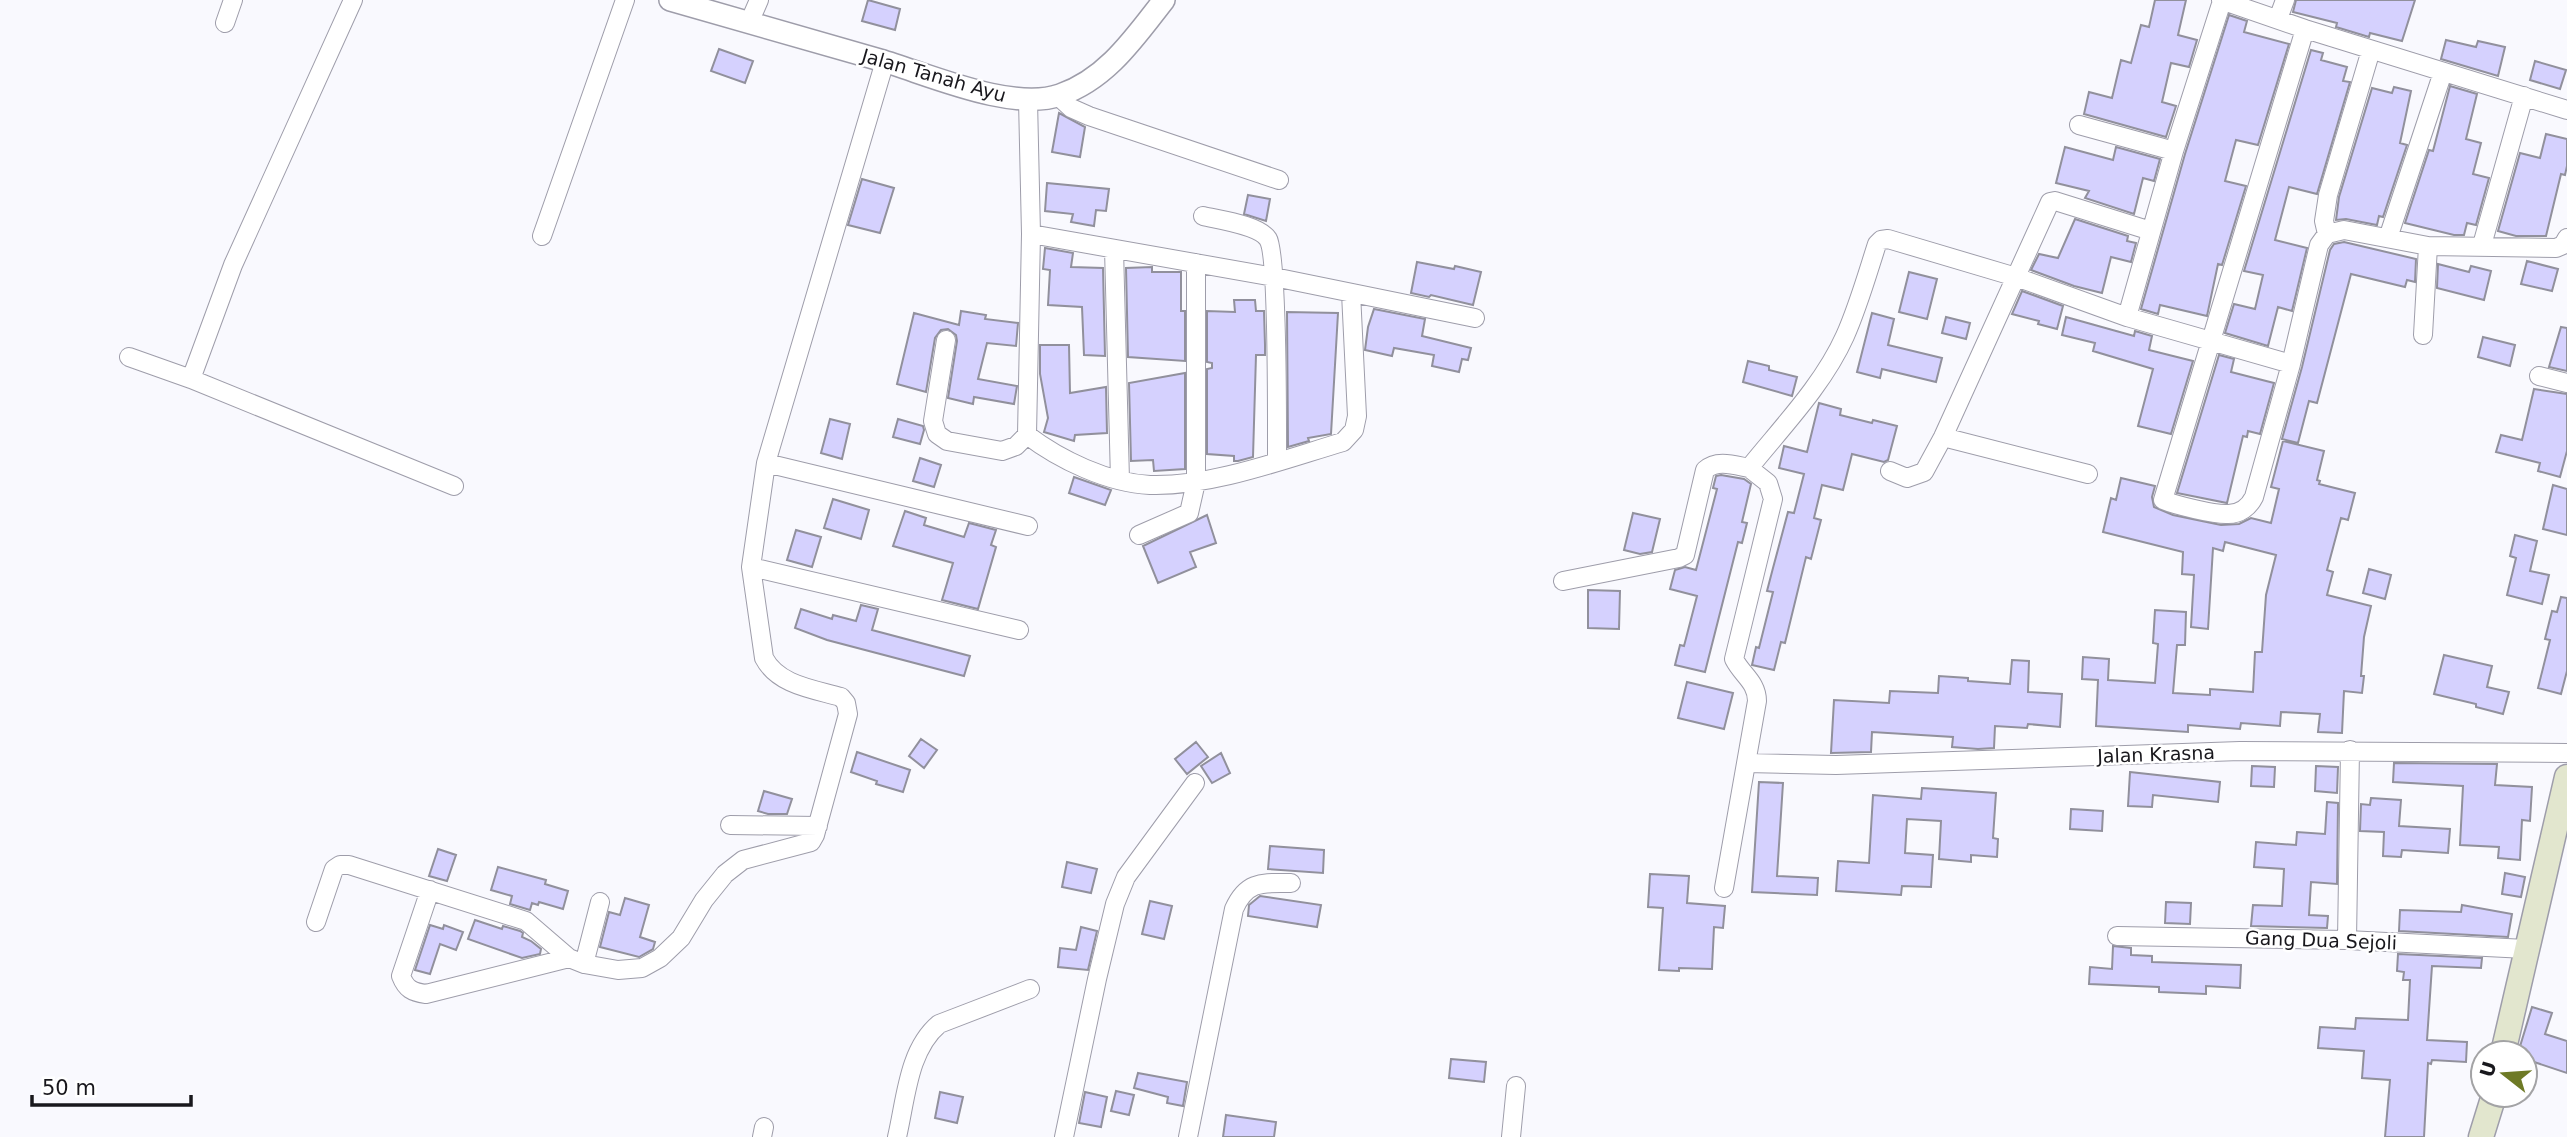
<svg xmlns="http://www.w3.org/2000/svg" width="2567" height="1137" font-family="'DejaVu Sans',sans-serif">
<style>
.building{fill:#d5d1fe;stroke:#91909c;stroke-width:2}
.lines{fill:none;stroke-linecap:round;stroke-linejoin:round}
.minor-casing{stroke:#9e9daa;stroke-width:20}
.tertiary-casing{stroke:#9e9daa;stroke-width:24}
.secondary-casing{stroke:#9e9daa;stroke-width:27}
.minor{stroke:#fff;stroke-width:18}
.tertiary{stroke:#fff;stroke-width:21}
.secondary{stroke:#e2e6ce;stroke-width:24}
.labels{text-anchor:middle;stroke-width:5;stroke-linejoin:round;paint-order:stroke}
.street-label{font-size:19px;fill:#19181d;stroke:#fff}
</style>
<rect width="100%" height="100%" fill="#f9f9fe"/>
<path class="building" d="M868,0L900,9L895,30L862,21Z
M2155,0H2186L2178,35L2197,40L2189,67L2171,63L2162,102L2176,106L2166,137L2084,114L2089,92L2112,98L2121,60L2131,63L2141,25L2149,27Z
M2296,0H2415L2402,41L2370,33L2369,37L2336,27L2337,23L2293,12Z
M2229,15L2247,21L2244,32L2289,44L2258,145L2236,140L2225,181L2246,186L2222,265L2218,264L2207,316L2160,305L2158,314L2141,309L2185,154Z
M2446,40L2476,47L2478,41L2505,47L2498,76L2441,59Z
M719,49L753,61L745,83L711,71Z
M2311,50L2323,53L2321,60L2347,67L2343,81L2350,82L2317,194L2289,187L2275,240L2307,248L2292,311L2278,307L2268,346L2225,333L2234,304L2255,309L2263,275L2244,271Z
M2535,61L2566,70L2560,89L2530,80Z
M2450,86L2477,94L2466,139L2481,143L2473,174L2489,178L2476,225L2467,223L2464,235H2454L2405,223L2429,150L2433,151Z
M2394,87L2411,91L2400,143L2407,145L2383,217L2379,216L2377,225L2346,219L2336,220L2339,197L2372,88L2392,93Z
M1059,113L1085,127L1080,157L1052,152Z
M2546,134L2567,139V166L2565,175L2561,174L2546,236H2516L2498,231L2520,153L2540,158Z
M2065,147L2113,160L2116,147L2160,159L2154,181L2143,178L2134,214L2085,198L2089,191L2056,183Z
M862,179L894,188L880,233L848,225Z
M1047,183L1109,189L1106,211L1096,210L1094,226L1071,222L1073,214L1045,211Z
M1248,195L1270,199L1266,221L1244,214Z
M2075,219L2128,236L2127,241L2136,243L2131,262L2111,257L2102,293L2074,286L2031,270L2039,254L2058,258Z
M2344,242L2416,259L2415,282L2407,280L2405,287L2351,274L2317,403L2309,401L2298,443L2282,439L2302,367L2330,250L2334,244Z
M1045,248L1073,253L1071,267L1103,268L1105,356L1084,355L1082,307L1048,305L1050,270L1043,269Z
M2527,261L2558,269L2552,291L2521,284Z
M1417,262L1454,269L1455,266L1481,272L1473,305L1431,295L1429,297L1411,293Z
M2438,264L2469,272L2471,266L2491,271L2484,300L2437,288Z
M1152,267V272H1181V311H1185V361L1128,357L1126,268Z
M1909,272L1937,279L1927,319L1899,312Z
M2022,291L2063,306L2057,329L2038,324L2039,321L2012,314Z
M1234,300H1255L1256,311H1264L1265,345V355H1256L1253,457L1238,461H1234V456L1207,454V369L1212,368V363L1207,362V311L1235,312Z
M1374,309L1425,319L1422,336L1471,348L1468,360L1462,359L1459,372L1432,366L1434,355L1394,348L1392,356L1365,350L1368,327Z
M961,311L986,315L985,319L1018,323L1016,346L987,343L978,379L1017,386L1014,404L974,397L973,404L948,398L957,341L956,335L948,329L941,330L935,338L926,392L897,384L914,313L959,325Z
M1287,312L1338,313L1331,434L1308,438L1309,441L1288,447Z
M1872,313L1894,319L1888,345L1942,358L1936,382L1882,369L1880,378L1857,372Z
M1946,317L1970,323L1966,339L1942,333Z
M2066,317L2134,336L2135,331L2152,336L2149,350L2193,361L2171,434L2138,426L2153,369L2093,351L2095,343L2062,335Z
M2561,327L2567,328V371L2549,367Z
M2483,337L2515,345L2510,366L2478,357Z
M1040,345H1069L1070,393L1106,387L1107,433L1075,435L1074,441L1044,432L1048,418L1040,374Z
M2219,355L2234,359L2231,372L2274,383L2260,434L2248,431L2247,437L2243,436L2227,503L2177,493Z
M1748,361L1769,366V370L1797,377L1792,396L1743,382Z
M1185,373V469L1154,471L1153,460L1131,461L1129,383Z
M2534,389L2567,394V451L2560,477L2538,471L2540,463L2496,452L2501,435L2522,440Z
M1819,403L1841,409L1840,415L1872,423L1873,420L1897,426L1888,460L1884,462L1852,454L1843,490L1822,485L1814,518L1821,520L1811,559L1806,557L1785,643L1781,642L1774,670L1752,665L1756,647L1759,648L1773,592L1767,591L1773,568L1788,512L1794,513L1804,474L1779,468L1784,446L1807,452Z
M830,419L850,424L842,459L821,453Z
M898,419L923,426L924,430L920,444L893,437Z
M2283,441L2324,451L2317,480L2320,481L2319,484L2355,493L2348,520L2341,518L2327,570L2333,572L2327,595L2371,606L2364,637L2361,676H2364L2362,693L2344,691L2342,733L2318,732L2320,714L2281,712L2280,726L2241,723L2240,729L2188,725V732L2096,726L2098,680L2082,679L2083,657L2109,659L2108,680L2155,683L2158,644L2153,643L2155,610L2186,612L2185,645H2177L2173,693L2210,695V689L2253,692L2255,652H2262L2266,595L2276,555L2225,542L2223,551L2213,548L2208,629L2191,627L2194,575L2182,574L2183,552L2103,532L2111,498L2116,500L2121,478L2155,486L2152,497L2154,507L2173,515L2221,525L2239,524L2251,518L2271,523L2279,489L2271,487Z
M920,458L941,465L934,487L913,481Z
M1721,475L1744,479L1751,484L1742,522L1747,523L1742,543L1738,542L1705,672L1675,665L1680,645L1684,646L1697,596L1670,589L1675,570L1685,567L1696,570L1717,489L1713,488L1716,476Z
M1074,477L1111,490L1105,505L1069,493Z
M2553,485L2567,489V535L2543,529Z
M833,499L869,510L861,539L824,528Z
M905,511L926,518L924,525L964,537L969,523L996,530L991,545L996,547L978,609L942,600L953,563L893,546Z
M1633,513L1660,519L1652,552L1640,554L1624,550Z
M1207,515L1216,543L1190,552L1196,567L1158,583L1143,546Z
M796,530L821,537L812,567L787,560Z
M2515,535L2537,541L2530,571L2549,575L2542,604L2507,595L2516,558L2510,556Z
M2369,569L2391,575L2385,599L2363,593Z
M1588,590L1620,591L1619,629L1588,628Z
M2561,597L2567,598V671L2561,694L2538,688L2550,640L2545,639L2552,611L2557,612Z
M861,605L878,609L872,630L970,656L964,676L827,640L795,628L801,609L832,619L833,615L856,621Z
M2444,655L2492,666L2487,687L2509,692L2503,714L2476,707V704L2434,694Z
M2012,660L2029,661L2028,692L2062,694L2060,727L2028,724L2027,728L1995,726L1994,748L1978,749L1952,747L1953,737L1872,732L1871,752L1831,753L1834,700L1889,703L1890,691L1938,693L1939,676L1968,678V681L2010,684Z
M1687,682L1733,693L1724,729L1678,718Z
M921,739L937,750L924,768L909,756Z
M1196,742L1208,757L1187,774L1175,759Z
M857,752L910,770L903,792L876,784L877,781L851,772Z
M1221,753L1230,773L1212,783L1201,766Z
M2394,763L2497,764L2495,785L2532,787L2530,821L2522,820L2520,860L2498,858L2499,847L2460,845L2463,786L2393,782Z
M2252,766L2275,767L2274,787L2251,786Z
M2316,766L2338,767L2337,793L2315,791Z
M2130,772L2220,782L2218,802L2153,795L2152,807L2128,806Z
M1759,782L1783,783L1777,876L1818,878L1817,895L1752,892Z
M1922,788L1996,793L1993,838L1998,839L1997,857L1971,855V862L1939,859L1941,821L1907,819L1905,853L1933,855L1931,887L1902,886L1901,895L1836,891L1838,861L1869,863L1873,795L1921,799Z
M764,791L792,799L787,814H768L758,811Z
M2371,798L2401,800L2399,826L2450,829L2448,853L2402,850L2401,857L2383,856L2384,832L2360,831L2361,804L2370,805Z
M2327,802L2338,803L2337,884L2311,882L2309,915L2328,916L2327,928L2251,926L2253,905L2282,906L2284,869L2254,867L2256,842L2296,845L2297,832L2325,834Z
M2071,809L2103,811L2102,831L2070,829Z
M1270,846L1324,850L1323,873L1268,869Z
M438,849L456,855L447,881L429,876Z
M1067,862L1097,869L1091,893L1062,887Z
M498,867L546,880L545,884L568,891L563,909L539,902L538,905L532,903L530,910L510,904L512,896L491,890Z
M2505,873L2525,877L2521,897L2502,894Z
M1650,874L1689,876L1687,903L1725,906L1723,928L1714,927L1712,969L1679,968V971L1659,970L1663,908L1648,907Z
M1260,896L1321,905L1317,927L1248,916L1249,905Z
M625,898L649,905L640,937L655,942L653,949L639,957L600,947L609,912L620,915Z
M1150,901L1172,906L1164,939L1142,934Z
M2166,902L2191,903L2190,924L2165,923Z
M2462,905L2512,914L2508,937L2399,931L2400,910L2461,912Z
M475,920L502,929L503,926L520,931L523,933L522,937L531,941L541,949L540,954L522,958L468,939Z
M430,925L443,929L444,925L463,932L456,950L440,944L430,974L415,970Z
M1081,927L1097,931L1088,970L1058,967L1060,948L1076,950Z
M2113,946L2131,948V955L2152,956V962L2241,965L2240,988L2206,986V994L2159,992V987L2089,984L2090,967L2112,969Z
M2398,954L2482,958L2481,968L2432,966L2427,1040L2467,1042L2466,1062L2432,1060L2431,1064L2428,1063L2424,1137H2385L2390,1080L2362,1078L2364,1051L2318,1048L2320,1027L2355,1029L2356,1018L2408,1020L2410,980H2403L2404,972L2397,971Z
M2532,1007L2552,1013L2545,1034L2567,1041V1073L2525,1059V1053H2518Z
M1451,1059L1486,1062L1484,1082L1449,1078Z
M1138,1073L1187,1082L1183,1106L1167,1103L1168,1097L1134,1088Z
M1116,1091L1134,1095L1129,1115L1111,1111Z
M940,1092L963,1097L957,1123L935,1118Z
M1085,1092L1107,1097L1101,1127L1079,1123Z
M1226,1115L1276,1122L1274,1137H1223Z"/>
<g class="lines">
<defs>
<path id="minor" d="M353,0L233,265L191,379L454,486
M2221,0L2305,29L2567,110
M2222,1L2174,151L2127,317L2291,364
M2278,19L2285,0
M225,23L233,0
M749,23L759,0
M2305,29L2163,500C2175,505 2215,515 2228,514C2240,514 2249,507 2254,497L2291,364L2319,245L2327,234L2344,230L2428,246
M1058,96L1071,108L1089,116L1279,180
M1028,100L1031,234L1027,435C1060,460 1108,483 1150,485C1211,487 1285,459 1343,442L1354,430L1357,416L1351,293
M2079,125L2174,151
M1203,216C1220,220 1259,225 1268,239C1278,254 1277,431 1277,461
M1031,234L1274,277L1475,318
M2327,234L2324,221L2328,195L2371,50
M542,236L625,0
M2388,238L2443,72
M2482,245L2524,96
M1114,249L1120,480
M2423,335L2428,246L2556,248L2563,245L2567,238
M946,340L933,421L937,434L947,441L1002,451L1016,446L1027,435
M129,357L191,379
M2539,376L2567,383
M1943,437L2088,474
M766,463L1028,526
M1890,471L1907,478L1924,472L1943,437L2050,202L2055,201L2151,231
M1139,535L1189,513L1196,482V263
M751,567L1019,630
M1563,581L1679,558L1685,555L1705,470C1717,459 1734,465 1749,468C1782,427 1823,385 1845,336C1858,307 1867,275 1877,244L1881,240L1888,239L2016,277L2127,317
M1746,763L1836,765L2240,751L2567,753
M730,825L818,826
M1724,888L1757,701C1757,682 1742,675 1734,659L1773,499L1768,483L1749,468
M430,890L401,976C406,989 412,992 426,994L569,958
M316,922L334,869L340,865H349L526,921L569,958L584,964L618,970L642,968L660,958L681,938L704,900L725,874L743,860L811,842L815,835L848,714L846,703L841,697C813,689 778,685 764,658L751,567L766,463L885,61
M2117,936L2347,940L2526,949
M2347,940L2350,750
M584,964L600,902
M762,1137L764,1127
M897,1137C906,1099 908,1050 939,1024L1030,989
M1064,1137L1097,979L1115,904L1126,877L1195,783
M1188,1137L1234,909C1247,880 1263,883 1291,883
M1511,1137L1516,1086"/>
<path id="tertiary" d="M670,0C740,20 810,40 880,60C928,74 1012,112 1060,95C1107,79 1135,37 1164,0"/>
<path id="secondary" d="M2503,1053L2567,777
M2481,1137L2494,1095"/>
</defs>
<use href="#minor" class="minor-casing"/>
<use href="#tertiary" class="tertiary-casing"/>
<use href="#secondary" class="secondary-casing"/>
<use href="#minor" class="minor"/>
<use href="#tertiary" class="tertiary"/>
<use href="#secondary" class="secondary"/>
</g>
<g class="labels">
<g class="street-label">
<text transform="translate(934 75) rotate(16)" y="7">Jalan Tanah Ayu</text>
<text transform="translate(2156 754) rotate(-2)" y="7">Jalan Krasna</text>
<text transform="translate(2321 940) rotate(2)" y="7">Gang Dua Sejoli</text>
</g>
</g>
<g transform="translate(2504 1074) rotate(287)"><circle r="33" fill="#ffffff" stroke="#a3a3a5" stroke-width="2"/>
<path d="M0-5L12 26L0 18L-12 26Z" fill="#6e7a26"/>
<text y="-10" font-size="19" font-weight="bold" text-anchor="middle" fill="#19181d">U</text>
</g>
<path d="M32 1095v10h159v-10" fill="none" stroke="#19181d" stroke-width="3.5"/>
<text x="42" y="1095" font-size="21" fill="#19181d" stroke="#ffffff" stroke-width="5" paint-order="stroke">50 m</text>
</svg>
